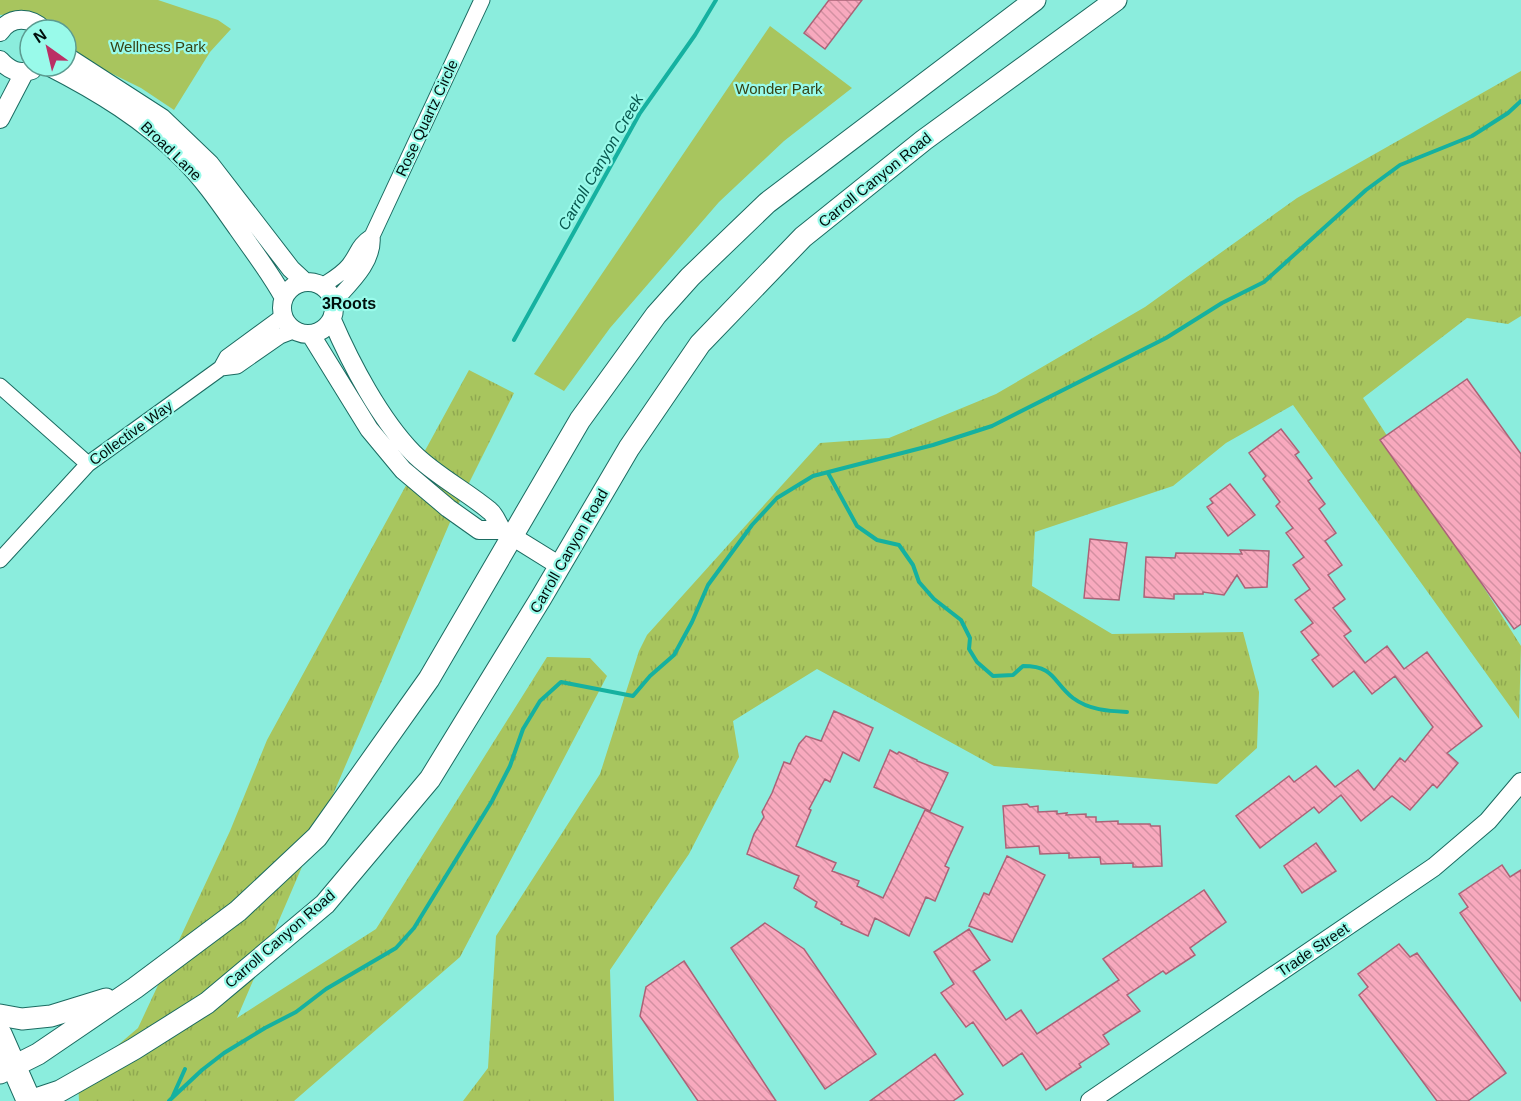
<svg xmlns="http://www.w3.org/2000/svg" width="1521" height="1101" font-family="Helvetica,sans-serif">
<style>
.grass{fill:url(#grass-tufts)}
.park{fill:#a8c55e}
.lines{fill:none;stroke-linecap:round;stroke-linejoin:round}
.stream{stroke:#15b1a0;stroke-width:4}
.building{fill:url(#building-back-hatch);stroke:#ab6377;stroke-width:1.5}
.minor-casing{stroke:#1b6b61;stroke-width:17}
.tertiary-casing{stroke:#1b6b61;stroke-width:20}
.secondary-casing{stroke:#1b6b61;stroke-width:23}
.primary-casing{stroke:#1b6b61;stroke-width:26}
.minor{stroke:#fff;stroke-width:15}
.tertiary{stroke:#fff;stroke-width:18}
.secondary{stroke:#fff;stroke-width:21}
.primary{stroke:#fff;stroke-width:24}
.labels{text-anchor:middle;stroke-width:4.5;stroke-linejoin:round;paint-order:stroke}
.park-label{font-size:15px;fill:#374314;stroke:#99faea}
.street-label{font-size:15px;fill:#000f0c;stroke:#99faea}
.water-label{font-size:16px;font-style:italic;fill:#095950;stroke:#99faea}
.neighbourhood-label{font-size:16px;font-weight:bold;fill:#000f0c;stroke:#99faea}
</style>
<defs>
<pattern id="grass-tufts" width="24" height="20" patternUnits="userSpaceOnUse" patternTransform="scale(1.5)"><rect width="24" height="20" fill="#a8c55e"/><path d="M3 7l-1-3M5 7V3M7 7l1-3M15 17l-1-3M17 17v-4M19 17l1-3" fill="none" stroke="#8fa850"/></pattern>
<pattern id="building-back-hatch" width="6" height="6" patternUnits="userSpaceOnUse" patternTransform="scale(1.5)"><rect width="6" height="6" fill="#f8a9be"/><path d="M-1 5l2 2M0 0l6 6M5-1l2 2" fill="none" stroke="#d390a2"/></pattern>
</defs>
<rect width="100%" height="100%" fill="#8beddd"/>
<path class="grass" d="M1521,71V316L1508,324L1467,318L1363,398L1521,646L1519,719L1293,405L1226,443L1173,486L1035,532L1032,586L1112,634L1243,632L1259,692L1257,748L1217,784L994,766L817,669L733,721L739,757L689,854L610,970L614,1101H463L488,1068L496,936L600,774L639,651L647,635L820,443L889,438L996,394L1145,307L1297,198Z
M469,370L514,393L454,513L237,1018L376,929L547,657L590,658L607,676L460,957L294,1101H79L78,1079L138,1028L230,831L267,740Z"/>
<path class="park" d="M0,0H158L218,20L231,29L210,52L174,110L141,88L66,51V30H46L21,13L0,15Z
M770,26L852,88L784,141L719,202L610,328L564,391L534,374Z"/>
<g class="lines">
<path class="stream" d="M514,340L640,113L695,35L716,0
M828,473L857,526L877,540L899,545L913,565L919,582L934,599L961,620L970,638L969,649L977,662L993,676L1013,675L1023,666C1055,666 1052,681 1073,698C1089,710 1108,711 1127,712
M172,1098L202,1070L224,1053L265,1028L296,1012L326,989L396,948L414,928L492,801L510,766L523,729L540,701L561,682L633,696L650,676L674,655L692,622L708,585L752,525L777,498L813,476L933,445L992,426L1166,338L1222,303L1264,282L1366,190L1400,165L1472,136L1508,113L1521,101
M169,1101L172,1098L185,1069"/>
</g>
<path class="building" d="M829,0H862L825,49L804,33Z
M1467,379L1521,454V624L1514,629L1380,440Z
M1281,429L1299,452L1295,455L1312,478L1308,481L1325,504L1319,509L1336,533L1325,541L1342,565L1328,575L1345,599L1333,608L1351,631L1344,636L1365,663L1387,646L1404,669L1427,652L1482,726L1447,753L1458,763L1437,788L1433,784L1410,810L1392,796L1361,821L1341,795L1319,813L1314,807L1260,848L1236,816L1289,776L1294,782L1316,766L1335,787L1358,770L1374,790L1400,758L1405,762L1433,727L1395,676L1372,694L1354,671L1333,687L1312,660L1319,655L1301,632L1313,623L1295,600L1310,589L1293,565L1304,557L1286,533L1293,528L1276,506L1280,502L1263,479L1266,476L1249,453Z
M1230,484L1255,515L1228,536L1207,507L1213,503L1210,499Z
M1090,539L1127,543L1119,600L1084,598Z
M1240,550L1269,551L1267,587L1245,588L1237,575L1224,595L1203,592V594H1174V599L1144,597L1146,557L1175,558L1176,553L1242,554Z
M834,711L873,728L859,761L843,752L830,782L825,779L809,809L811,810L796,846L836,863L832,871L859,881L857,886L883,898L925,810L963,827L945,866L949,868L935,901L926,897L909,936L875,918L868,936L841,924L842,922L815,907L817,902L794,888L799,876L747,854L754,834L764,817L762,812L772,793L784,762L790,764L799,744L806,736L821,741Z
M890,750L897,754L899,752L917,760V761L948,773L930,811L874,787Z
M1027,804L1030,807L1038,806V812L1057,811V814L1067,813L1066,815L1086,814V817H1096V822L1118,821V824H1150L1151,826H1160L1162,866L1141,867H1133V863L1101,864L1100,857L1069,858V853L1040,854L1039,846L1006,848L1003,806Z
M1316,843L1336,871L1302,893L1284,866Z
M1007,856L1045,875L1012,942L969,926L984,893L989,895Z
M1502,865L1510,877L1521,870V1001L1460,913L1468,907L1459,894Z
M1204,890L1226,922L1190,948L1195,955L1166,974L1163,971L1127,995L1140,1011L1103,1035L1109,1044L1079,1064L1081,1067L1046,1090L1022,1053L1003,1066L973,1022L966,1027L941,993L954,984L934,952L969,929L990,960L973,971L1006,1020L1021,1010L1037,1034L1119,980L1103,959Z
M765,923L804,949L876,1054L825,1089L731,948Z
M1399,944L1410,957L1417,953L1506,1073L1468,1101H1437L1359,995L1368,987L1358,974Z
M684,961L776,1101H698L640,1016L646,987Z
M935,1054L963,1094L953,1101H870Z"/>
<g class="lines">
<defs>
<path id="minor" d="M322,286C331,280 342,274 349,265C359,252 357,246 372,236
M334,302C350,284 375,262 372,236L482,0
M221,368L237,366L280,336L293,331
M0,386L88,464
M0,560L88,464L221,368L227,357L283,316"/>
<path id="tertiary" d="M0,32C11,15 31,17 44,30
M66,56L162,118L210,164L291,269L305,282
M0,60C9,70 19,75 32,70
M48,66C97,91 145,120 184,160C205,181 221,205 238,229C254,252 271,274 284,298
M0,119L24,73
M282 308a26 26 0 1 1 52 0a26 26 0 1 1-52 0Z
M332,320C351,364 380,419 413,453C436,476 465,490 490,511C495,515 498,524 502,530
M311,335L369,429L403,470L448,508L479,530H502L560,566
M1090,1101L1434,867L1488,821L1521,782"/>
<path id="secondary" d="M0,1015L22,1019L51,1016L106,999
M0,1073L38,1054L135,988L238,911L317,837L429,679L580,420L656,315L690,277L767,203L1035,0
M30,1101L60,1091L134,1049L207,1003L325,904L430,779L541,598L629,448L700,344L803,237L924,140L1116,0"/>
<path id="primary" d="M0,1035L29,1101"/>
</defs>
<use href="#minor" class="minor-casing"/>
<use href="#tertiary" class="tertiary-casing"/>
<use href="#secondary" class="secondary-casing"/>
<use href="#primary" class="primary-casing"/>
<use href="#minor" class="minor"/>
<use href="#tertiary" class="tertiary"/>
<use href="#secondary" class="secondary"/>
<use href="#primary" class="primary"/>
</g>
<g class="labels">
<g class="park-label">
<text x="158" y="52">Wellness Park</text>
<text x="779" y="94">Wonder Park</text>
</g>
<g class="street-label">
<text transform="translate(427 118) rotate(-65)" y="5">Rose Quartz Circle</text>
<text transform="translate(171 151) rotate(44)" y="5">Broad Lane</text>
<text transform="translate(875 180) rotate(-39)" y="5">Carroll Canyon Road</text>
<text transform="translate(131 433) rotate(-36)" y="5">Collective Way</text>
<text transform="translate(569 551) rotate(-60)" y="5">Carroll Canyon Road</text>
<text transform="translate(280 939) rotate(-41)" y="5">Carroll Canyon Road</text>
<text transform="translate(1313 950) rotate(-34)" y="5">Trade Street</text>
</g>
<g class="water-label">
<text transform="translate(600 162) rotate(-60)" y="6">Carroll Canyon Creek</text>
</g>
<g class="neighbourhood-label">
<text x="349" y="309">3Roots</text>
</g>
</g>
<g transform="translate(48 48) rotate(326)"><circle r="28" fill="#99faea" stroke="#5c9c91" stroke-width="1.5"/>
<path d="M0-4.5L10 22L0 15L-10 22Z" fill="#bb2f65"/>
<text y="-9" font-size="16" font-weight="bold" text-anchor="middle" fill="#000f0c">N</text>
</g>
</svg>
